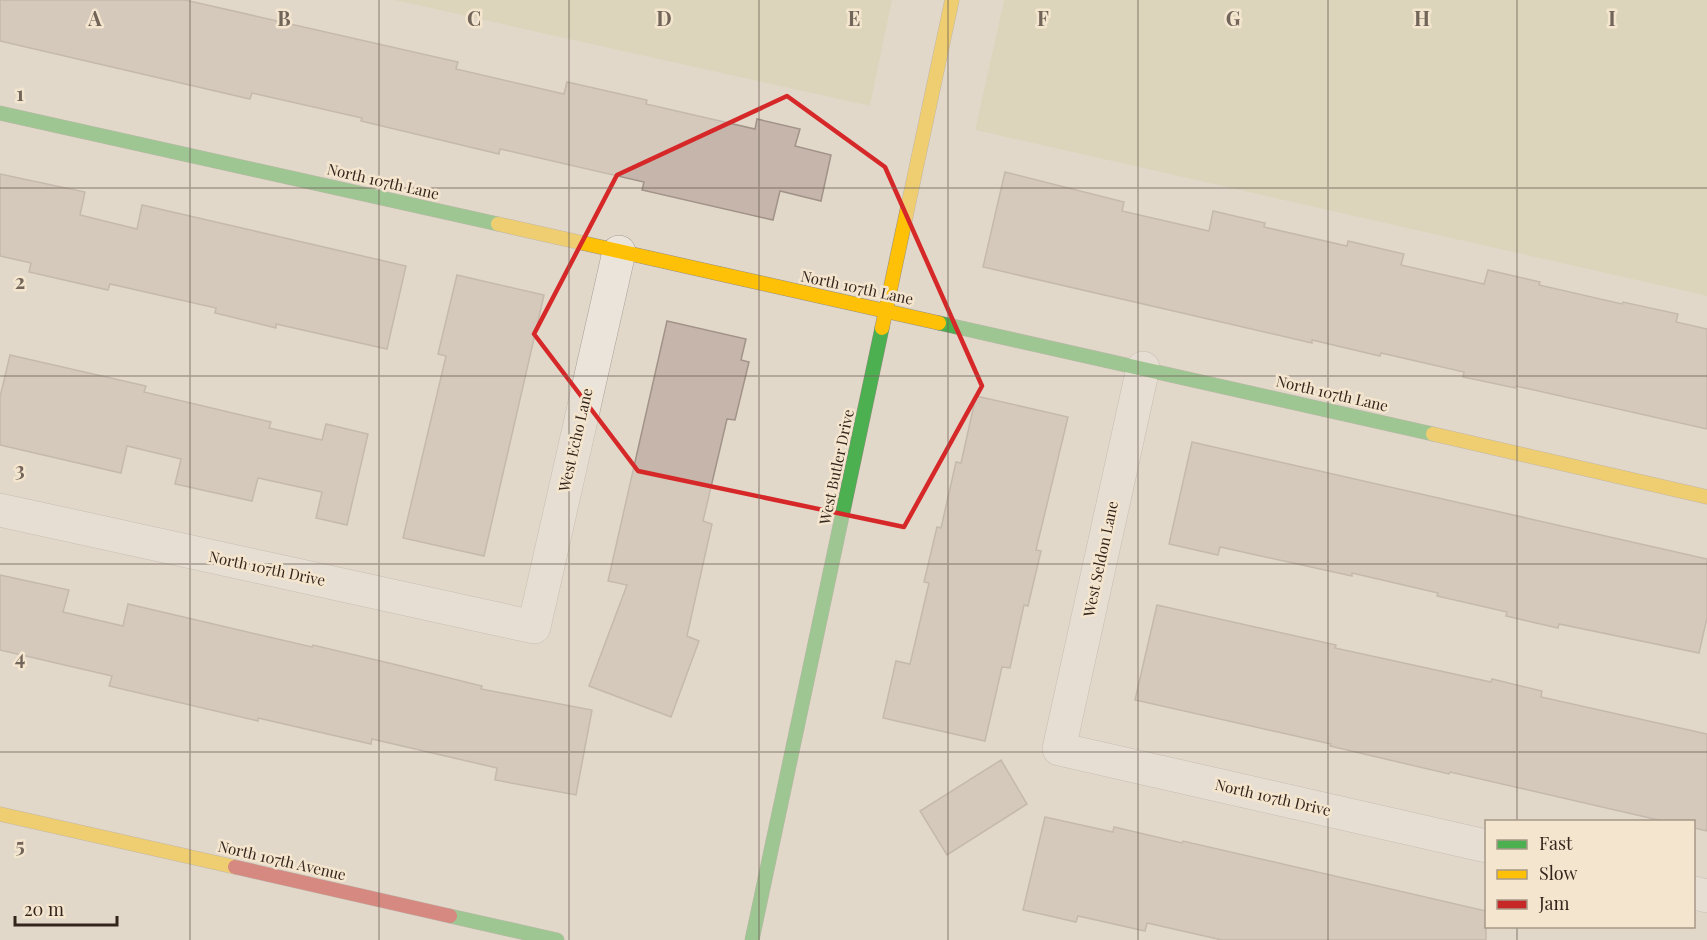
<svg xmlns="http://www.w3.org/2000/svg" width="1707" height="940" font-family="'Playfair Display',serif">
<style>
.green{fill:#d5d0ac}
.building{fill:#c5b5ab;stroke:#a29389;stroke-width:1.5}
.lines{fill:none;stroke-linecap:round;stroke-linejoin:round}
.street-casing{stroke:#a79d94;stroke-width:34}
.fast-casing{stroke:#968d83;stroke-width:15}
.slow-casing{stroke:#968d83;stroke-width:15}
.jam-casing{stroke:#968d83;stroke-width:15}
.street{stroke:#eae4db;stroke-width:33}
.fast{stroke:#4caf50;stroke-width:14}
.slow{stroke:#ffc107;stroke-width:14}
.jam{stroke:#c62828;stroke-width:14}
.marked{fill:none;stroke:#d62828;stroke-width:4.5;stroke-linejoin:round}
.grid{fill:none;stroke:#716459;stroke-width:1.5;stroke-opacity:0.55}
.labels{text-anchor:middle;stroke-width:5;stroke-linejoin:round;paint-order:stroke}
.street-label{font-size:15px;fill:#34251c;stroke:#f4e5ce}
.grid-label{font-size:20px;text-anchor:middle;font-weight:bold;fill:#716459;stroke:#f4e5ce;stroke-width:5;stroke-linejoin:round;paint-order:stroke}
</style>
<rect width="100%" height="100%" fill="#e2d8ca"/>
<path class="green" d="M394,0H892L870,106Z
M1004,0H1707V296L975,130Z"/>
<path class="building" d="M0,0H185L458,62L456,69L564,94L567,82L647,100L646,104L755,129L757,119L800,129L795,146L831,155L821,201L780,191L773,220L642,190L644,182L500,149L499,154L361,121L362,118L252,93L250,99L0,41Z
M1005,172L1124,202L1122,211L1209,231L1213,211L1265,223L1264,227L1347,246L1348,241L1404,254L1401,265L1484,284L1488,270L1540,282L1539,285L1622,304L1623,302L1678,314L1676,322L1707,329V429L1516,386L1515,388L1463,377L1464,372L1381,353L1380,356L1312,340V343L983,267Z
M0,174L85,192L80,215L137,229L142,205L406,266L387,349L276,324V328L215,313L216,308L110,284L108,290L29,272L31,263L0,256Z
M457,275L544,295L484,556L403,538L446,356L438,354Z
M667,321L746,339L741,360L749,362L735,420L727,419L703,521L712,524L687,636L699,641L671,717L589,686L627,585L608,581Z
M10,355L146,386L144,392L271,422L269,428L322,440L326,424L368,434L347,525L316,518L322,492L258,478L252,501L175,484L181,459L127,446L121,473L0,445V397Z
M976,396L1068,417L1036,550L1041,551L1028,606L1024,605L1010,668L1002,667L985,741L883,718L896,661L910,664L929,583L924,582L937,527L941,528L956,462L961,463Z
M1192,442L1707,559V618L1699,653L1559,624L1558,628L1506,616L1507,612L1437,596L1438,593L1352,573V576L1220,547L1218,555L1169,544Z
M0,575L69,590L63,612L123,626L128,604L312,647L313,645L389,663L482,686L481,689L592,710L576,795L495,780L497,768L372,739L371,744L258,718V721L109,686L112,676L0,650Z
M1157,605L1336,645L1335,648L1491,682L1492,679L1542,691L1541,697L1707,734V831L1694,828V822H1667L1450,772L1449,774L1330,746L1331,744L1135,700Z
M1001,760L1027,804L947,855L920,811Z
M1045,817L1113,832L1114,827L1182,843L1183,841L1486,911V940H1222L1147,923L1145,931L1078,916L1076,922L1023,910Z"/>
<g class="lines">
<defs>
<path id="street" d="M1143,368L1059,749L1486,846
M0,510L534,627L619,252
M1694,893L1707,896"/>
<path id="fast" d="M0,113L498,224
M939,323L1433,434
M450,916L557,940
M752,940L882,328"/>
<path id="slow" d="M498,224L939,323
M882,328L952,0
M1433,434L1707,497
M0,814L235,867"/>
<path id="jam" d="M235,867L450,916"/>
</defs>
<use href="#street" class="street-casing"/>
<use href="#fast" class="fast-casing"/>
<use href="#slow" class="slow-casing"/>
<use href="#jam" class="jam-casing"/>
<use href="#street" class="street"/>
<use href="#fast" class="fast"/>
<use href="#slow" class="slow"/>
<use href="#jam" class="jam"/>
</g>
<path d="M0 0H1707V940H0ZM787,96L885,167L982,386L904,527L638,471L534,334L617,175Z" fill="#e2d8ca" fill-opacity=".55" fill-rule="evenodd"/>
<path class="marked" d="M787,96L885,167L982,386L904,527L638,471L534,334L617,175Z"/>
<path class="grid" d="M190,0V940M379,0V940M569,0V940M759,0V940M948,0V940M1138,0V940M1328,0V940M1517,0V822M0,188H1707M0,376H1707M0,564H1707M0,752H1707M1517,926V940"/>
<g class="labels">
<g class="street-label">
<text transform="translate(383 182) rotate(13)" y="5">North 107th Lane</text>
<text transform="translate(857 288) rotate(12)" y="5">North 107th Lane</text>
<text transform="translate(1332 394) rotate(13)" y="5">North 107th Lane</text>
<text transform="translate(576 440) rotate(-77)" y="5">West Echo Lane</text>
<text transform="translate(837 467) rotate(-78)" y="5">West Butler Drive</text>
<text transform="translate(1101 559) rotate(-78)" y="5">West Seldon Lane</text>
<text transform="translate(267 569) rotate(12)" y="5">North 107th Drive</text>
<text transform="translate(1273 798) rotate(13)" y="5">North 107th Drive</text>
<text transform="translate(282 861) rotate(13)" y="5">North 107th Avenue</text>
</g>
</g>
<g class="grid-label">
<text x="95" y="26">A</text>
<text x="284" y="26">B</text>
<text x="474" y="26">C</text>
<text x="664" y="26">D</text>
<text x="854" y="26">E</text>
<text x="1043" y="26">F</text>
<text x="1233" y="26">G</text>
<text x="1422" y="26">H</text>
<text x="1612" y="26">I</text>
<text x="20" y="101">1</text>
<text x="20" y="289">2</text>
<text x="20" y="477">3</text>
<text x="20" y="665">4</text>
<text x="20" y="853">5</text>
</g>
<rect x="1485" y="820" width="210" height="108" fill="#f4e5ce" stroke="#a79887" stroke-width="1.5"/>
<rect x="1497" y="840" width="30" height="9" fill="#4caf50" stroke="#a79887" stroke-width="1.5"/>
<text x="1539" y="850" font-size="18" fill="#34251c">Fast</text>
<rect x="1497" y="870" width="30" height="9" fill="#ffc107" stroke="#a79887" stroke-width="1.5"/>
<text x="1539" y="880" font-size="18" fill="#34251c">Slow</text>
<rect x="1497" y="900" width="30" height="9" fill="#c62828" stroke="#a79887" stroke-width="1.5"/>
<text x="1539" y="910" font-size="18" fill="#34251c">Jam</text>
<path d="M15 916v9h102v-9" fill="none" stroke="#34251c" stroke-width="3"/>
<text x="24" y="916" font-size="18" fill="#34251c" stroke="#f4e5ce" stroke-width="4.5" paint-order="stroke">20 m</text>
</svg>
